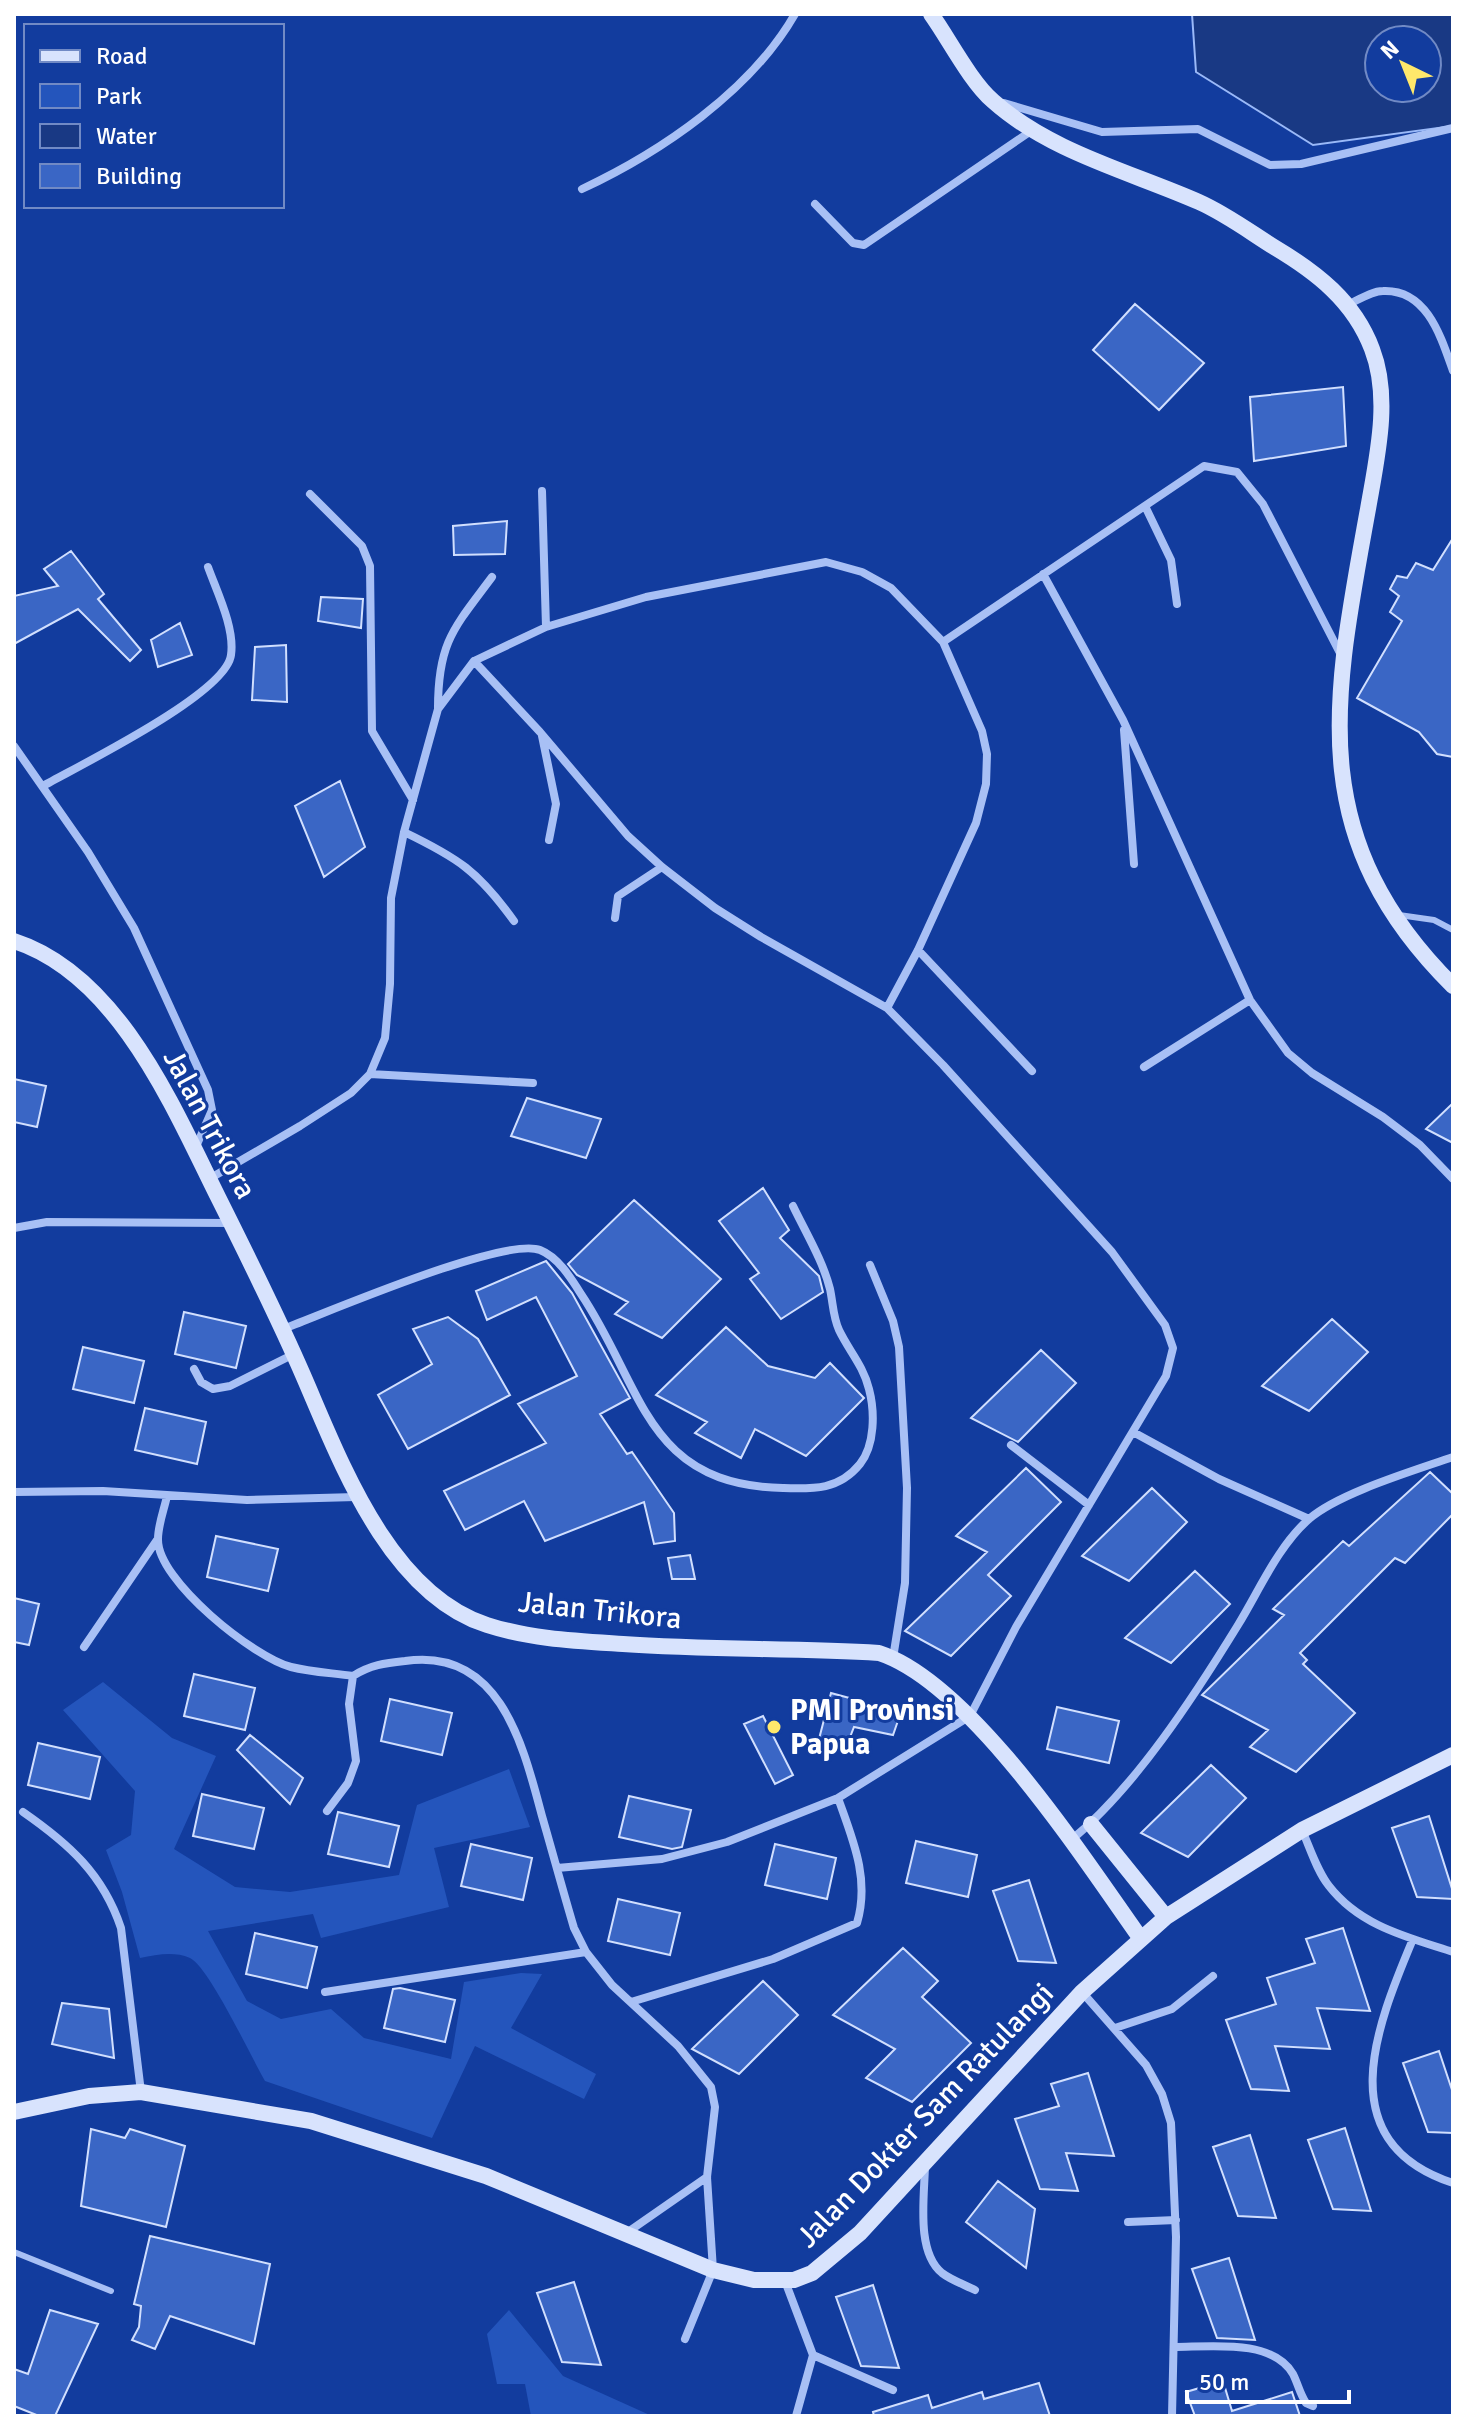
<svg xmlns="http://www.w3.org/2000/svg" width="1467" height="2430" font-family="Signika,sans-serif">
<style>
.green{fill:#2455bc}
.water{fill:#193984;stroke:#9ab9f8;stroke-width:2;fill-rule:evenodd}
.building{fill:#3a66c5;stroke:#d1dffe;stroke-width:2}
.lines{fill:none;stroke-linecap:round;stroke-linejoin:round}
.lane{stroke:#a8c0f5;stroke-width:6}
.street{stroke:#a8c0f5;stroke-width:8}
.secondary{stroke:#d8e3fd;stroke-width:16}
.poi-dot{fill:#ffe86b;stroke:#123c9e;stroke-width:3}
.labels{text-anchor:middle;stroke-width:6;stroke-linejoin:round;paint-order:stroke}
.street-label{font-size:30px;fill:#fff;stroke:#123c9e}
.poi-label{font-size:30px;font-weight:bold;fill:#fff;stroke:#123c9e;text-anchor:start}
</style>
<rect width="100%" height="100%" fill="#123c9e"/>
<path class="green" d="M103,1682L172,1738L216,1756L174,1849L235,1887L290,1892L399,1875L417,1805L509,1769L530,1827L434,1848L449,1907L321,1938L313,1914L208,1931L247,2001L281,2019L331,2009L364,2038L451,2059L464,1982L521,1973L542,1974L511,2028L596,2074L584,2099L475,2046L432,2138L265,2081C251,2057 209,1967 190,1958C173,1951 157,1955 140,1958L122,1892L106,1850L131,1835L135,1791L63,1710Z
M509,2310L563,2376L652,2416H531L525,2384H497L487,2334Z"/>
<path class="water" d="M1192,14H1453V126L1313,145L1196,72ZM1379,40H1427V88H1379Z"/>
<path class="building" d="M1135,304L1204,363L1159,410L1093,350Z
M1343,387L1346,446L1254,461L1250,397Z
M507,521L505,554L454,555L453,526Z
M1453,538V757L1437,754L1419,732L1357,698L1402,621L1390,612L1399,596L1390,589L1397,576L1407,578L1416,563L1433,570Z
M71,551L104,594L98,599L141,650L130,661L78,609L14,644V596L58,586L44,569Z
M321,597L363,599L361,628L318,621Z
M180,623L192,655L158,667L151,640Z
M286,645L287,702L252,700L255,647Z
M340,781L365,847L324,877L295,806Z
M14,1079L46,1086L37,1127L14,1122Z
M527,1098L601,1119L586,1158L511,1136Z
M1453,1103V1143L1426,1129Z
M763,1188L789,1230L780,1238L819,1276L823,1292L781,1319L750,1279L759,1273L719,1221Z
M634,1200L721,1279L662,1338L615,1314L628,1302L577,1275L568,1264Z
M546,1261L572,1293L630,1398L600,1414L627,1454L632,1452L674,1513L675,1541L654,1544L644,1502L545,1541L524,1501L465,1530L444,1491L546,1443L518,1404L577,1376L536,1297L487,1320L476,1291Z
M184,1312L246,1326L236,1368L175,1354Z
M448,1317L478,1339L510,1395L408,1449L378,1395L432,1364L413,1329Z
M1332,1319L1368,1352L1309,1411L1262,1386Z
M726,1327L768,1366L815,1378L830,1363L864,1398L806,1456L755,1429L741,1458L695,1433L707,1422L656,1395Z
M83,1347L144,1361L134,1403L73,1389Z
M1041,1350L1076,1383L1018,1442L971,1418Z
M145,1408L206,1422L197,1464L135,1450Z
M1026,1468L1061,1502L988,1575L1011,1596L951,1656L905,1631L987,1552L956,1536Z
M1430,1472L1453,1494V1514L1405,1563L1395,1558L1300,1653L1307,1660L1303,1664L1355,1713L1296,1772L1250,1747L1268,1730L1202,1695L1284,1615L1273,1609L1343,1541L1349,1546Z
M1152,1488L1187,1522L1129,1581L1082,1556Z
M216,1536L278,1549L268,1591L207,1577Z
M690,1555L695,1579H672L668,1558Z
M1195,1571L1230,1604L1171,1663L1125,1638Z
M14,1598L39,1604L29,1645L14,1642Z
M194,1674L255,1688L245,1730L184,1716Z
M831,1693L901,1712L893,1735L854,1727L845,1750L819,1739Z
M390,1699L452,1713L442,1755L381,1741Z
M1057,1707L1119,1721L1109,1763L1047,1749Z
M763,1716L793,1775L775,1784L744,1724Z
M250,1735L303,1778L290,1804L237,1750Z
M38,1743L100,1757L90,1799L28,1785Z
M1211,1765L1246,1798L1188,1857L1141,1833Z
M202,1794L264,1808L254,1849L193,1836Z
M629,1796L691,1810L682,1847L672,1849L619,1837Z
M338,1812L399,1826L389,1867L328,1854Z
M1429,1816L1453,1892V1899L1417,1897L1392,1828Z
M916,1841L977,1855L968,1897L906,1883Z
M471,1844L532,1858L523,1900L461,1886Z
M775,1844L836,1858L827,1899L765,1885Z
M1029,1880L1056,1963L1018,1961L993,1891Z
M618,1899L680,1913L670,1955L608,1941Z
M1343,1928L1370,2011L1317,2008L1330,2049L1275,2046L1289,2091L1251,2089L1226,2020L1276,2004L1267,1978L1315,1963L1306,1939Z
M255,1933L317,1947L307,1988L246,1974Z
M903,1948L938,1981L922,1997L971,2043L912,2102L866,2078L895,2049L833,2015Z
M763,1981L798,2015L739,2074L692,2049Z
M400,1988L455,2000L445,2042L384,2028L393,1989Z
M62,2003L109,2009L114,2058L52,2044Z
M1439,2051L1453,2093V2133L1428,2132L1403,2063Z
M1088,2073L1114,2156L1066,2153L1078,2191L1040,2189L1015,2119L1059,2106L1051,2084Z
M1345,2128L1371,2211L1333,2209L1308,2140Z
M91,2129L125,2138L130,2129L185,2146L166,2227L81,2206Z
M1250,2135L1276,2218L1238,2216L1213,2147Z
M998,2181L1035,2209L1026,2268L966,2222Z
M150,2236L270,2264L254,2344L170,2316L155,2349L132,2340L139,2327L141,2306L134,2304Z
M1229,2258L1255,2340L1217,2338L1192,2269Z
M574,2282L601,2365L562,2362L537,2293Z
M873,2285L899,2368L861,2366L836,2297Z
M50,2310L98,2324L55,2416H39L14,2406V2369L28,2374Z
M1223,2381L1232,2411L1292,2392L1300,2416H1195L1186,2392Z
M1039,2383L1050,2416H874L873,2412L928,2395L932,2408L982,2392L984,2399Z"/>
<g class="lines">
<path class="lane" d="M1399,915L1434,920L1453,930
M14,2252L111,2291"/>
<path class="street" d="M1004,103L1102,132L1198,129L1270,165L1301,164L1453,128
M582,189C661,152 751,91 795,14
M815,204L853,243L864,245L1034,129
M1347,305C1358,300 1372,291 1383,291C1427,289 1441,337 1453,371
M542,491L546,627
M310,494L362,546L370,566L372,731L413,800
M1145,506L1171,560L1177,604
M1043,574L1123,720L1250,1000L1288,1053L1312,1073L1383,1117L1420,1145L1453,1179
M943,642L1204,466L1237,472L1263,504L1341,655
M474,661L540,732L628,836L662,867L715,908L761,937L887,1008L943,1065L1112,1252L1165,1325L1173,1348L1166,1376L1016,1627L970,1716L838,1798L727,1842L662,1859L557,1868
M438,708C438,642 454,628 492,577
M1124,730L1134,864
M542,736L556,804L549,840
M14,746L88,852L134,928L208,1090L212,1110L195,1149
M43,786C80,765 226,694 231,655C235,628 217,592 208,567
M404,832C458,858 478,871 514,921
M615,918L618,896L662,867
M918,950L1032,1071
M1144,1067L1250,1000
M370,1074L533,1083
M209,1179L300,1126L351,1093L370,1074L385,1038L390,984L391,898L404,832L438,709L474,661L546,627L646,597L826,562L862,572L891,588L943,642L982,731L987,754L986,784L976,823L918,950L887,1008
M14,1228L47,1222L230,1223
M870,1265L893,1321L899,1347L907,1488L905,1583L893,1658
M283,1329C326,1313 505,1236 540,1250C558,1257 571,1278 581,1294C644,1388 645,1485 783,1488C814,1489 839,1490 860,1464C875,1445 875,1412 869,1389C863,1365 849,1351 839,1330C833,1317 833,1303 830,1289C823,1261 806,1233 793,1206
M194,1369L201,1382L213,1389L230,1386L294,1354
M1133,1432L1219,1479L1309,1519
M1011,1445L1089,1505
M14,1492L103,1491L247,1500L356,1497
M167,1496C164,1510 158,1525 158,1539C157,1581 255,1658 291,1667C311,1672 333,1673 353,1676C370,1665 385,1663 405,1661C500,1647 523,1745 542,1816C553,1854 563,1891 574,1928L586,1952L612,1985L678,2046L711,2087L715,2107L707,2177L713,2270L685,2339
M84,1647L157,1540
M327,1811L348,1783L356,1761L349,1704L353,1676
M23,1812C69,1844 103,1874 121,1928L141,2092
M1302,1830C1310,1848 1317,1871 1329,1886C1360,1926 1407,1937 1453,1952
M1071,1840C1135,1788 1195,1695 1238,1625C1259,1591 1278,1546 1309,1519C1339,1493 1413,1471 1453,1457
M1413,1939C1376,2027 1329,2142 1453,2183
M325,1992L586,1952
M1082,1992L1146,2065L1162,2094L1171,2123L1176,2237L1172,2416
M631,2002L773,1959L857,1923C870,1879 853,1840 838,1798
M1115,2028L1172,2009L1213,1976
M925,2163C925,2194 915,2251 942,2273C951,2280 965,2285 975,2290
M1128,2222L1176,2220
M625,2234L707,2177
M785,2281L813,2355L796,2416
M1174,2347C1209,2347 1272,2338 1293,2374C1298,2384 1300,2394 1306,2403L1313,2406
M813,2355L893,2390"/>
<path class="secondary" d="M931,14C949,39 970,81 993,101C1050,152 1131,172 1199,202C1226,214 1250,232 1274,247C1316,272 1354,301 1372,349C1391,398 1377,457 1368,509C1334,697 1302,836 1453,986
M14,941C119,975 174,1109 219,1199C248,1257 277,1315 303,1375C340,1460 388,1593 487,1625C530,1639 577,1641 623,1644C708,1650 794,1648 879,1653C971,1683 1084,1859 1141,1939
M1091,1824L1166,1917
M14,2112L89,2096L141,2092L311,2121L486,2176L713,2270L754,2280H794L812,2273L860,2233L1082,1992L1166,1917L1302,1830L1453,1755"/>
</g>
<circle class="poi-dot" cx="774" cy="1727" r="8"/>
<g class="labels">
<g class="street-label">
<text transform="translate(210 1124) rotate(62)" y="10">Jalan Trikora</text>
<text transform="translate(600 1610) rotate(6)" y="10">Jalan Trikora</text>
<text transform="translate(925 2115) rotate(-46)" y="10">Jalan Dokter Sam Ratulangi</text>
</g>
<g class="poi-label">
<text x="790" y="1720">PMI Provinsi<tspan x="790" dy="34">Papua</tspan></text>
</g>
</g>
<rect width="1467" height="2430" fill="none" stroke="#ffffff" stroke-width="32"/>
<rect x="24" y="24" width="260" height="184" fill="#123c9e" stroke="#718ac5" stroke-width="2"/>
<rect x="40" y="50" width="40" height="12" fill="#d8e3fd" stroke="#718ac5" stroke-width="2"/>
<text x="96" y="64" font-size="24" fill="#ffffff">Road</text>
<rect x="40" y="84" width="40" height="24" fill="#2455bc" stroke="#718ac5" stroke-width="2"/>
<text x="96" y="104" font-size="24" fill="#ffffff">Park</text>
<rect x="40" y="124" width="40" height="24" fill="#193984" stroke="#718ac5" stroke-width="2"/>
<text x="96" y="144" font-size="24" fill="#ffffff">Water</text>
<rect x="40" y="164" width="40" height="24" fill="#3a66c5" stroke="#718ac5" stroke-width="2"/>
<text x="96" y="184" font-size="24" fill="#ffffff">Building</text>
<g transform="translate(1403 64) rotate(317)"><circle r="38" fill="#123c9e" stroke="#718ac5" stroke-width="2"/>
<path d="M0-6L14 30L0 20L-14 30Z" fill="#ffe86b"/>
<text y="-12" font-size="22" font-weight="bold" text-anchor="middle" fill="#ffffff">N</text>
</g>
<path d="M1187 2390v12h162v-12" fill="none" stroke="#ffffff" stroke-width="4"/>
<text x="1199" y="2390" font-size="24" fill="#ffffff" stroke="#123c9e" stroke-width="6" paint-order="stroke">50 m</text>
</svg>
